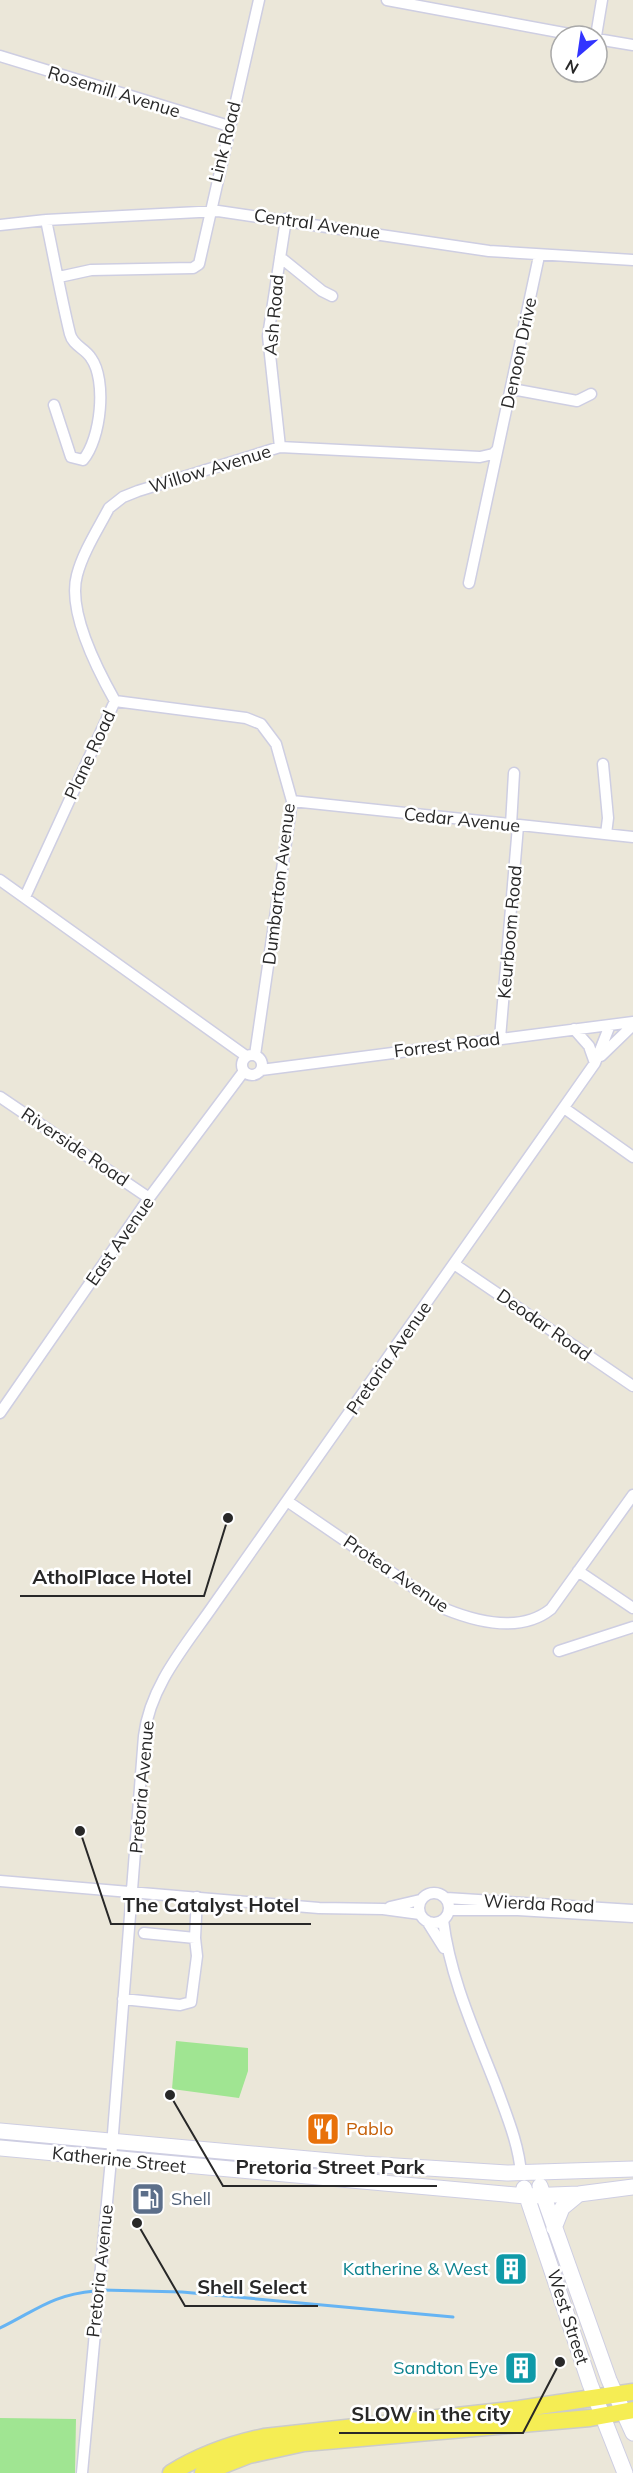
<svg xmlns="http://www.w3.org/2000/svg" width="633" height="2473" font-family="Mulish,sans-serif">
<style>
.green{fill:#a0e592}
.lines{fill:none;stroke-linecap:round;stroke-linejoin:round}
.stream{stroke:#66b4f3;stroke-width:3}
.street-casing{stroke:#cecee2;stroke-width:13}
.secondary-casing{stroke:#cecee2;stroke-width:17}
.primary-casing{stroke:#cbcbcb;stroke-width:19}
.street{stroke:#fff;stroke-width:10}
.secondary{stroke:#fff;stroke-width:15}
.primary{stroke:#f5ed54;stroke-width:16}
.labels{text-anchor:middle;stroke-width:5;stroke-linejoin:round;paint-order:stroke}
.street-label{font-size:18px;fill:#282828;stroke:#fff}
.food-label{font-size:18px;fill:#c56008;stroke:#fff;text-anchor:start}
.service-label{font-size:18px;fill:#4e5e75;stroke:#fff;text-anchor:start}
.culture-label{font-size:18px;fill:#0d838f;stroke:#fff;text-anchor:end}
.leader{fill:none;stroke:#282828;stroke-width:2}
.callout-dot{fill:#282828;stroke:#fff;stroke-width:2}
.callout-label{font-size:20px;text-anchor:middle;font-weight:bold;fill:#282828;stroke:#fff;stroke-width:5;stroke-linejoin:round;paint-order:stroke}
</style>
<rect width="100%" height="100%" fill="#ebe7d9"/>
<path class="green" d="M176,2041L248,2048V2071L239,2098L172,2089Z
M0,2418L76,2419L75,2473H0Z"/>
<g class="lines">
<path class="stream" d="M102,2290L182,2292L453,2317
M0,2328C37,2310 51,2295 95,2291"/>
<defs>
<path id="street" d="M387,0L580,36
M596,36L602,0
M597,39L633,45
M0,56L229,126
M46,220C54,258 61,297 70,334C73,346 85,348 91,358C107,380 101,439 83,460L71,457L54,405
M0,225L46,220L218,211L489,251L633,260
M280,257L322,291L332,296
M59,277L91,270L193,268L199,264L259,0
M512,389L577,401L591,394
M280,447L268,336L286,219
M469,583L539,256
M115,701L246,718L261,724L276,744L292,801L255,1055
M603,764L608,818L606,834
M292,801L633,837
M511,825L514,773
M0,880L246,1056
M25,897L115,701C97,669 67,611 77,575C83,552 98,529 109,508L123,497L138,491L280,447L480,457L493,454L497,450
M574,1029L589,1046L595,1063
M500,1038L518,826
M242 1065a10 10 0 1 1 20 0a10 10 0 1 1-20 0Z
M601,1056L633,1025
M261,1070L633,1022
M0,1097L149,1198
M564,1108L633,1157
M454,1264L633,1386
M0,1413L149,1198L244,1071
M287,1501L445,1609C477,1622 521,1633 551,1609L633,1495
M578,1571L633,1608
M559,1651L633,1627
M0,1881L319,1908L383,1909L420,1914
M419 1908a15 15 0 1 1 30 0a15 15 0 1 1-30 0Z
M446,1898L633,1910
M390,1907L420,1900
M449,1910H518L633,1917
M443,1920C450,1978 475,2032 496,2086C506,2114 519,2144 521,2174
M427,1921L444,1948
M144,1933L195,1938
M123,1999L180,2005L191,2002L197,1956L195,1938L197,1897
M82,2473L111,2159L144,1736C150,1685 187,1644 215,1603L595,1063L610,1025"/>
<path id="secondary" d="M0,2131L364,2164L507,2173L633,2169
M0,2148L526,2196L579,2194L633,2187
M540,2186L609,2380L633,2433
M524,2188L590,2384L625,2473
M554,2228L562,2208L579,2194"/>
<path id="primary" d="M171,2473C200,2455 231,2444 264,2437L519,2409L633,2392
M203,2473L249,2455L304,2443L590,2418L633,2410"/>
</defs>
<use href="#street" class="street-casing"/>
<use href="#secondary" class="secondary-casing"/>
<use href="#primary" class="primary-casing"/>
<use href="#street" class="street"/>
<use href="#secondary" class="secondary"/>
<use href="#primary" class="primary"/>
</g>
<defs>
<symbol id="restaurant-square" viewBox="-11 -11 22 22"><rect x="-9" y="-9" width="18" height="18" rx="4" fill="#e8710a" stroke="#fff"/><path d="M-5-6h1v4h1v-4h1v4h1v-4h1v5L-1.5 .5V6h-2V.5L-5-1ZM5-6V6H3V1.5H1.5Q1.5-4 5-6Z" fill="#fff"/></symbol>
<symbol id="fuel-square" viewBox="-11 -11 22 22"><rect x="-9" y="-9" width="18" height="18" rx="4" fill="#5c6f8a" stroke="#fff"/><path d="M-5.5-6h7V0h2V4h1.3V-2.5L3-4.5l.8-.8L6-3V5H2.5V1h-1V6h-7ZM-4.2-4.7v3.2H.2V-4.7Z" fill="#fff"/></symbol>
<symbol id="building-square" viewBox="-11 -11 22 22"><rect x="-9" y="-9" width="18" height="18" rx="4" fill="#0f9aa8" stroke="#fff"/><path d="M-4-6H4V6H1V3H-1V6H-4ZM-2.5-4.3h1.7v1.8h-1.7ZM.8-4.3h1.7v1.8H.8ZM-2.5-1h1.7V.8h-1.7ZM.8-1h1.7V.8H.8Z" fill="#fff"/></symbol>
</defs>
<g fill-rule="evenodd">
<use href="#restaurant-square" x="304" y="2110" width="38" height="38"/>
<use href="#fuel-square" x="129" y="2180" width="38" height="38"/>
<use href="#building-square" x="492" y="2250" width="38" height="38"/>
<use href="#building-square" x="502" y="2349" width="38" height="38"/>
</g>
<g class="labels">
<g class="street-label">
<text transform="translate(114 92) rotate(17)" y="6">Rosemill Avenue</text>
<text transform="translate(225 142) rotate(-76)" y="6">Link Road</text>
<text transform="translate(317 224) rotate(8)" y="6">Central Avenue</text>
<text transform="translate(274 315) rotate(-85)" y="6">Ash Road</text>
<text transform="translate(519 353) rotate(-78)" y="6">Denoon Drive</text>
<text transform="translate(210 469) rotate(-17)" y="6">Willow Avenue</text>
<text transform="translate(90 755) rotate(-65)" y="6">Plane Road</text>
<text transform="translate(462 820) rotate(6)" y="6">Cedar Avenue</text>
<text transform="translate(279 884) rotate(-83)" y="6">Dumbarton Avenue</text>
<text transform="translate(510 932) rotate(-85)" y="6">Keurboom Road</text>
<text transform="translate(447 1045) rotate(-7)" y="6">Forrest Road</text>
<text transform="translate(75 1147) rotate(34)" y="6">Riverside Road</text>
<text transform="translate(120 1241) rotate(-55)" y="6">East Avenue</text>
<text transform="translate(544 1325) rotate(35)" y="6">Deodar Road</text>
<text transform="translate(389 1358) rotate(-55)" y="6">Pretoria Avenue</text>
<text transform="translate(396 1574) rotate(34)" y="6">Protea Avenue</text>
<text transform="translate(142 1787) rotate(-85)" y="6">Pretoria Avenue</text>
<text transform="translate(539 1904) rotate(3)" y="6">Wierda Road</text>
<text transform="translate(119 2160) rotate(6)" y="6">Katherine Street</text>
<text transform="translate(100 2271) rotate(-84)" y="6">Pretoria Avenue</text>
<text transform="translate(568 2317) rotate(72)" y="6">West Street</text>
</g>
<g class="food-label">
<text x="346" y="2135">Pablo</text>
</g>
<g class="service-label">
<text x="171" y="2205">Shell</text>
</g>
<g class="culture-label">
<text x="488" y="2275">Katherine &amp; West</text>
<text x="498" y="2374">Sandton Eye</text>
</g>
</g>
<path class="leader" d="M228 1518L204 1596H20M80 1831L111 1924H311M170 2095L223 2186H437M137 2223L185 2306H318M560 2362L523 2433H339"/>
<g class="callout-dot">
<circle cx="228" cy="1518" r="6"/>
<circle cx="80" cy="1831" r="6"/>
<circle cx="170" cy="2095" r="6"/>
<circle cx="137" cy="2223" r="6"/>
<circle cx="560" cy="2362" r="6"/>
</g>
<g class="callout-label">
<text x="112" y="1584">AtholPlace Hotel</text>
<text x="211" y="1912">The Catalyst Hotel</text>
<text x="330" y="2174">Pretoria Street Park</text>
<text x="252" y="2294">Shell Select</text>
<text x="431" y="2421">SLOW in the city</text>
</g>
<g transform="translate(579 54) rotate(209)"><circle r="28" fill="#ffffff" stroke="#a9a9a9" stroke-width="1.5"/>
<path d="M0-4.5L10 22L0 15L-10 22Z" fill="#3234ff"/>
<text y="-9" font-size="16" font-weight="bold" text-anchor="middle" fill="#282828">N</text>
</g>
</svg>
